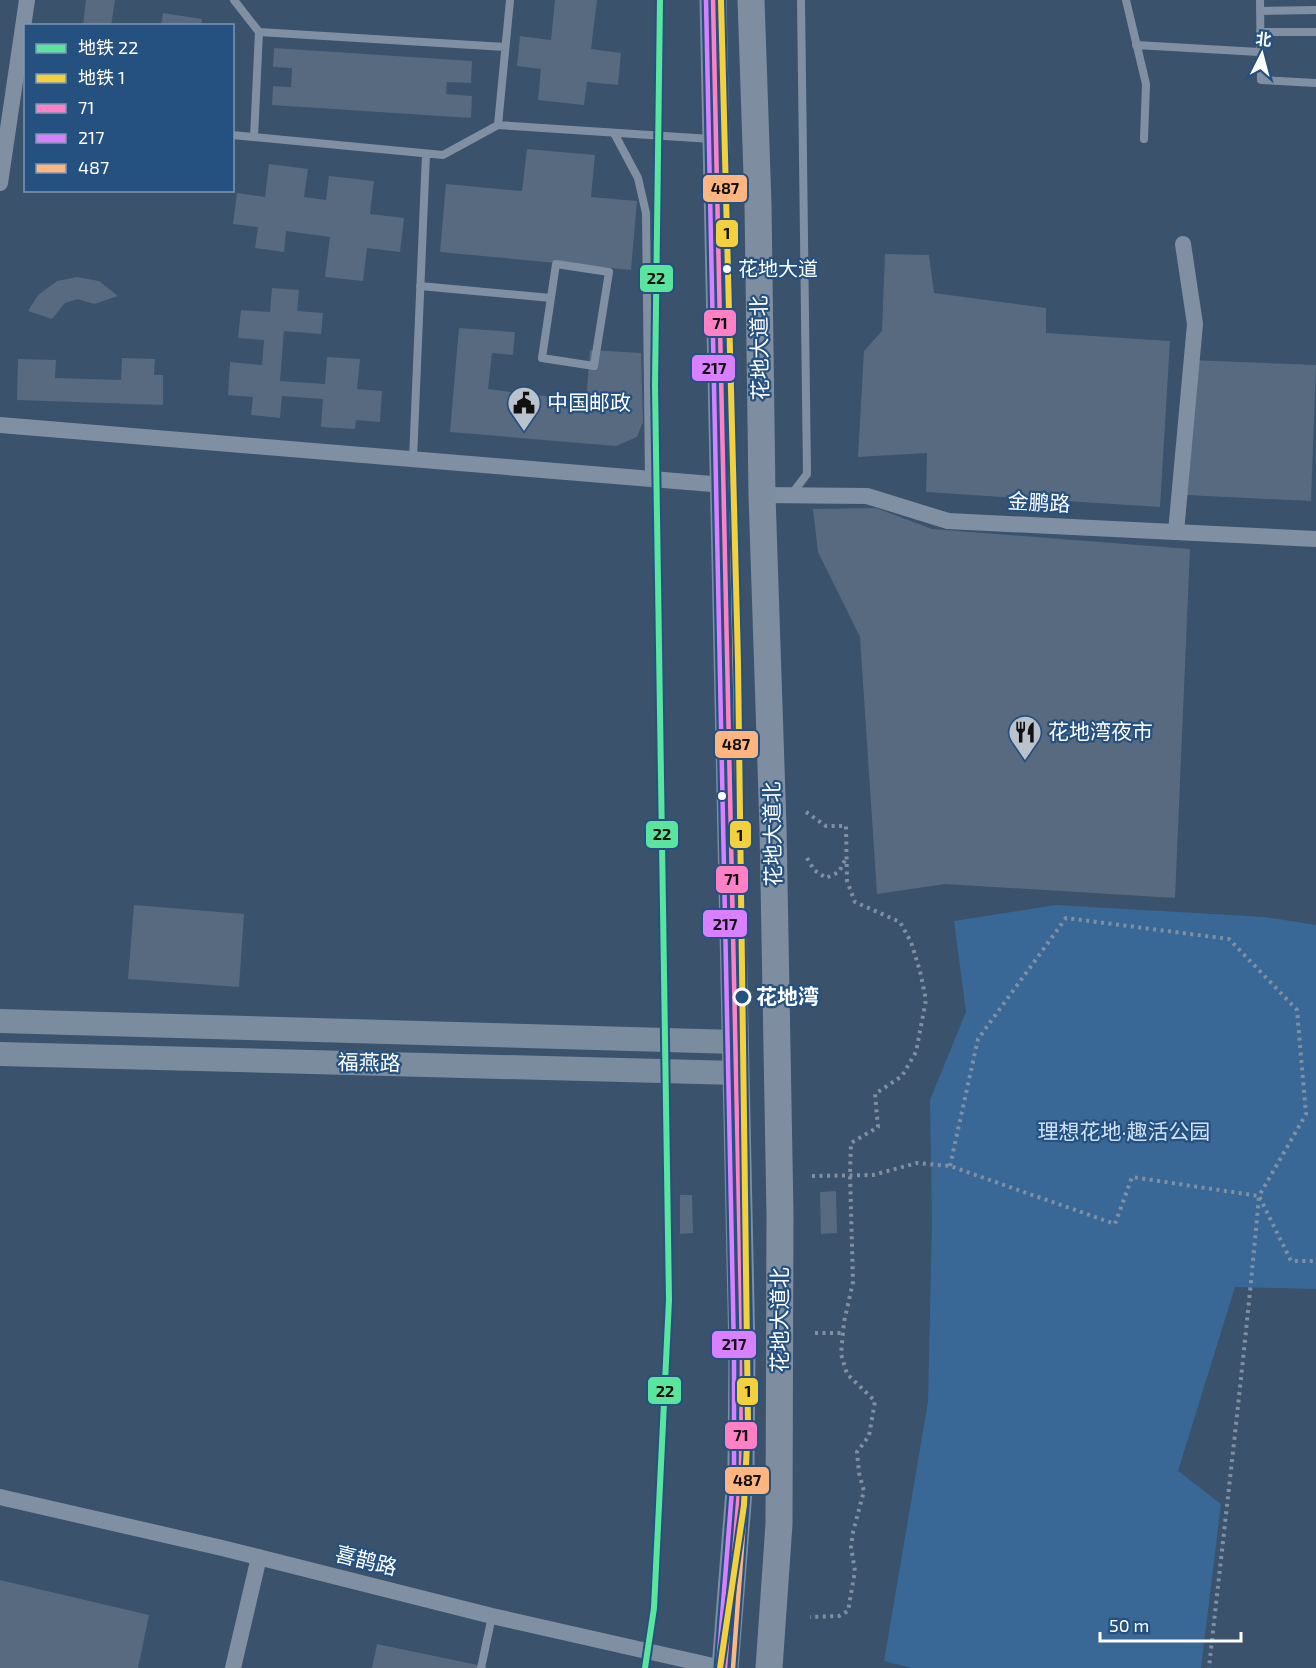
<svg xmlns="http://www.w3.org/2000/svg" width="1316" height="1668" font-family="'Exo 2','Noto Sans SC',sans-serif">
<style>
.green{fill:#396897}
.building{fill:#576a7f}
.lines{fill:none;stroke-linecap:round;stroke-linejoin:round}
.path{stroke:#8090a2;stroke-width:4;stroke-dasharray:3 4.5;stroke-linecap:butt}
.lane{stroke:#8090a2;stroke-width:8}
.street{stroke:#8090a2;stroke-width:16}
.secondary{stroke:#7b8c9f;stroke-width:24}
.primary{stroke:#7e8ea0;stroke-width:27}
.bus-1-casing{stroke:#255181;stroke-width:9}
.bus-2-casing{stroke:#255181;stroke-width:9}
.bus-3-casing{stroke:#255181;stroke-width:9}
.bus-1{stroke:#ff80c5;stroke-width:4.5}
.bus-2{stroke:#d880ff;stroke-width:4.5}
.bus-3{stroke:#ffb580;stroke-width:4.5}
.metro-1-casing{stroke:#255181;stroke-width:10}
.metro-2-casing{stroke:#255181;stroke-width:10}
.metro-1{stroke:#5ae49d;stroke-width:6}
.metro-2{stroke:#f3d03e;stroke-width:6}
.bus-dot{fill:#fff;stroke:#255181;stroke-width:2}
.stop-dot{fill:#255181;stroke:#fff;stroke-width:3}
.labels{text-anchor:middle;stroke-width:4.5;stroke-linejoin:round;paint-order:stroke}
.bus-label{font-size:20px;fill:#fff;stroke:#255181;text-anchor:start}
.street-label{font-size:21px;fill:#fff;stroke:#255181}
.poi-label{font-size:21px;fill:#fff;stroke:#255181;text-anchor:start}
.stop-label{font-size:21px;font-weight:bold;fill:#fff;stroke:#255181;text-anchor:start}
.park-label{font-size:21px;fill:#cfe2f5;stroke:#255181}
.line-badge{stroke:#255181;stroke-width:2}
.pale-badge-label{font-size:16px;text-anchor:middle;font-weight:bold;fill:#111}
</style>
<rect width="100%" height="100%" fill="#3a526c"/>
<path class="green" d="M1056,905L1265,917L1316,925V1289L1235,1287L1178,1471L1221,1504L1201,1668H912L884,1661L928,1402L932,1222L930,1100L966,1012L954,921Z"/>
<path class="building" d="M86,0H115L111,26H83Z
M555,0H597L591,49L621,53L618,85L587,82L584,105L538,100L541,69L517,66L520,36L551,40Z
M163,13L202,19L201,26H161Z
M274,48L472,61L471,83L447,82L446,94L472,96L471,118L272,105L273,86L291,87L292,68L273,67Z
M527,149L595,155L591,197L637,201L631,270L440,252L446,184L522,191Z
M269,164L308,169L304,197L326,200L329,176L374,181L370,214L404,218L400,252L367,248L363,281L325,277L330,237L286,231L284,252L255,248L258,227L233,224L237,193L265,197Z
M885,254L929,255L934,293L1046,308V333L1170,341L1160,507L926,492L927,453L858,457L864,351L882,331Z
M77,277L99,281L118,296L94,304L78,299L65,303L52,319L28,311L38,295L57,281Z
M272,288L299,290L297,311L323,313L321,334L284,331L280,381L325,384L327,357L360,359L357,389L382,391L380,422L356,420L355,429L321,427L323,399L282,396L280,418L251,415L253,397L228,395L230,362L262,365L264,340L238,338L241,310L270,312Z
M459,328L515,332L513,355L492,353L488,389L586,401L590,350L641,353L643,422L637,437L616,446L450,432Z
M122,358L155,359L154,375H163V405L17,400L18,359L56,360L55,378L121,380Z
M1191,360L1316,365L1311,501L1186,495Z
M876,508L932,529L1190,549L1175,898L945,884L877,894L860,637L818,552L813,509Z
M134,905L244,914L239,987L128,979Z
M836,1191L837,1233L821,1234L820,1192Z
M680,1195H692L693,1233L680,1234Z
M0,1580L149,1615L138,1668H0Z
M377,1644L487,1667L486,1668H372Z"/>
<g class="lines">
<path class="path" d="M806,812L826,826H846L847,881L855,902L900,922L911,942L920,971L926,1000L916,1052L902,1076L875,1094L878,1127L851,1143L850,1174L853,1282L844,1322L841,1354L847,1374L875,1401L869,1436L857,1452L859,1473L864,1491L853,1532L851,1547L855,1571L848,1611L839,1616L810,1617
M807,858L814,870L826,878L839,872L846,858
M950,1166L978,1039L1066,918L1229,939L1297,1010L1306,1114L1259,1196L1291,1261H1316
M812,1176L873,1175L917,1163L950,1166L1115,1224L1132,1177L1259,1196C1245,1354 1226,1511 1209,1668
M815,1333H843"/>
<path class="lane" d="M234,0L259,32L254,137
M1126,0L1146,84L1144,139
M1260,0L1261,80L1316,83
M1260,11L1316,10
M259,32L505,47
M1260,32H1316
M1136,45L1259,52
M498,125L510,0
M614,133L638,178L646,213L649,479
M232,135L443,155L498,125L711,139
M556,264L609,272L594,366L542,358Z
M420,286L551,298
M413,459L426,154
M791,495L807,474L801,0
M481,1668L492,1616"/>
<path class="street" d="M0,183L27,0
M0,425L724,485
M762,495L867,496L948,521L1316,539
M1176,532L1195,324L1183,244
M0,1497L222,1548L492,1616L722,1668
M233,1668L259,1557"/>
<path class="secondary" d="M0,1021L736,1042
M0,1054L737,1073"/>
<path class="primary" d="M713,0L742,1352L741,1465L725,1668
M751,0L758,204L762,495L773,827L780,1214L779,1524L769,1668"/>
<defs>
<path id="bus-1" d="M713,0L742,1352L741,1465L725,1668"/>
<path id="bus-2" d="M706,0L734,1352V1465L718,1667"/>
<path id="bus-3" d="M721,0L749,1352L748,1466L733,1668"/>
</defs>
<use href="#bus-1" class="bus-1-casing"/>
<use href="#bus-2" class="bus-2-casing"/>
<use href="#bus-3" class="bus-3-casing"/>
<use href="#bus-1" class="bus-1"/>
<use href="#bus-2" class="bus-2"/>
<use href="#bus-3" class="bus-3"/>
<defs>
<path id="metro-1" d="M645,1668L654,1608L669,1300L655,385L660,0"/>
<path id="metro-2" d="M720,1668L744,1505L748,1424L738,662L721,0"/>
</defs>
<use href="#metro-1" class="metro-1-casing"/>
<use href="#metro-2" class="metro-2-casing"/>
<use href="#metro-1" class="metro-1"/>
<use href="#metro-2" class="metro-2"/>
</g>
<defs>
<symbol id="civic-pin" viewBox="-11 -11 22 30"><path d="M0 17L-7.5 6A9.5 9.5 0 1 1 7.5 6Z" fill="#bac2cc" stroke="#255181"/><path d="M-.6-6.5H3V-4.5H.6V-3L4-1V1h2V6H-6V1h2V-1L-.6-3ZM-1.2 2.5V6h2.4V2.5Z" fill="#111"/></symbol>
<symbol id="restaurant-pin" viewBox="-11 -11 22 30"><path d="M0 17L-7.5 6A9.5 9.5 0 1 1 7.5 6Z" fill="#bac2cc" stroke="#255181"/><path d="M-5-6h1v4h1v-4h1v4h1v-4h1v5L-1.5 .5V6h-2V.5L-5-1ZM5-6V6H3V1.5H1.5Q1.5-4 5-6Z" fill="#111"/></symbol>
</defs>
<g fill-rule="evenodd">
<use href="#civic-pin" x="505" y="384" width="38" height="52"/>
<use href="#restaurant-pin" x="1006" y="713" width="38" height="52"/>
</g>
<g class="bus-dot">
<circle cx="727" cy="269" r="5"/>
<circle cx="722" cy="796" r="5"/>
</g>
<circle class="stop-dot" cx="742" cy="997" r="8"/>
<g class="labels">
<g class="bus-label">
<text x="738" y="276">花地大道</text>
</g>
<g class="street-label">
<text transform="translate(760 348) rotate(-91)" y="7">花地大道北</text>
<text transform="translate(1039 503) rotate(3)" y="7">金鹏路</text>
<text transform="translate(773 834) rotate(-91)" y="7">花地大道北</text>
<text transform="translate(369 1063) rotate(1)" y="7">福燕路</text>
<text transform="translate(780 1320) rotate(-90)" y="7">花地大道北</text>
<text transform="translate(366 1561) rotate(14)" y="7">喜鹊路</text>
</g>
<g class="poi-label">
<text x="547" y="410">中国邮政</text>
<text x="1048" y="739">花地湾夜市</text>
</g>
<g class="stop-label">
<text x="756" y="1004">花地湾</text>
</g>
<g class="park-label">
<text x="1124" y="1139">理想花地·趣活公园</text>
</g>
</g>
<g class="line-badge">
<rect x="702" y="174" width="46" height="29" rx="6" fill="#ffb580"/>
<rect x="715" y="219" width="24" height="29" rx="6" fill="#f3d03e"/>
<rect x="639" y="264" width="35" height="29" rx="6" fill="#5ae49d"/>
<rect x="703" y="309" width="34" height="28" rx="6" fill="#ff80c5"/>
<rect x="691" y="354" width="45" height="28" rx="6" fill="#d880ff"/>
<rect x="714" y="730" width="45" height="29" rx="6" fill="#ffb580"/>
<rect x="645" y="820" width="34" height="29" rx="6" fill="#5ae49d"/>
<rect x="729" y="820" width="23" height="29" rx="6" fill="#f3d03e"/>
<rect x="715" y="865" width="34" height="29" rx="6" fill="#ff80c5"/>
<rect x="702" y="909" width="46" height="29" rx="6" fill="#d880ff"/>
<rect x="711" y="1330" width="46" height="29" rx="6" fill="#d880ff"/>
<rect x="647" y="1376" width="35" height="29" rx="6" fill="#5ae49d"/>
<rect x="736" y="1377" width="23" height="29" rx="6" fill="#f3d03e"/>
<rect x="724" y="1421" width="34" height="29" rx="6" fill="#ff80c5"/>
<rect x="724" y="1466" width="46" height="29" rx="6" fill="#ffb580"/>
</g>
<g class="pale-badge-label">
<text x="725" y="194">487</text>
<text x="727" y="239">1</text>
<text x="656" y="284">22</text>
<text x="720" y="329">71</text>
<text x="714" y="374">217</text>
<text x="736" y="750">487</text>
<text x="662" y="840">22</text>
<text x="740" y="841">1</text>
<text x="732" y="885">71</text>
<text x="725" y="930">217</text>
<text x="734" y="1350">217</text>
<text x="665" y="1397">22</text>
<text x="748" y="1397">1</text>
<text x="741" y="1441">71</text>
<text x="747" y="1486">487</text>
</g>
<rect x="24" y="24" width="210" height="168" fill="#255181" stroke="#7c97b3" stroke-width="1.5"/>
<rect x="36" y="44" width="30" height="9" fill="#5ae49d" stroke="#7c97b3" stroke-width="1.5"/>
<text x="78" y="54" font-size="18" fill="#ffffff">地铁 22</text>
<rect x="36" y="74" width="30" height="9" fill="#f3d03e" stroke="#7c97b3" stroke-width="1.5"/>
<text x="78" y="84" font-size="18" fill="#ffffff">地铁 1</text>
<rect x="36" y="104" width="30" height="9" fill="#ff80c5" stroke="#7c97b3" stroke-width="1.5"/>
<text x="78" y="114" font-size="18" fill="#ffffff">71</text>
<rect x="36" y="134" width="30" height="9" fill="#d880ff" stroke="#7c97b3" stroke-width="1.5"/>
<text x="78" y="144" font-size="18" fill="#ffffff">217</text>
<rect x="36" y="164" width="30" height="9" fill="#ffb580" stroke="#7c97b3" stroke-width="1.5"/>
<text x="78" y="174" font-size="18" fill="#ffffff">487</text>
<g transform="translate(1262 54) rotate(6)" stroke="#255181" stroke-width="4.5" paint-order="stroke">
<path d="M0-4.5L10 22L0 15L-10 22Z" fill="#ffffff"/>
<text y="-9" font-size="16" font-weight="bold" text-anchor="middle" fill="#ffffff">北</text>
</g>
<path d="M1100 1632v9h141v-9" fill="none" stroke="#ffffff" stroke-width="3"/>
<text x="1109" y="1632" font-size="18" fill="#ffffff" stroke="#255181" stroke-width="4.5" paint-order="stroke">50 m</text>
</svg>
